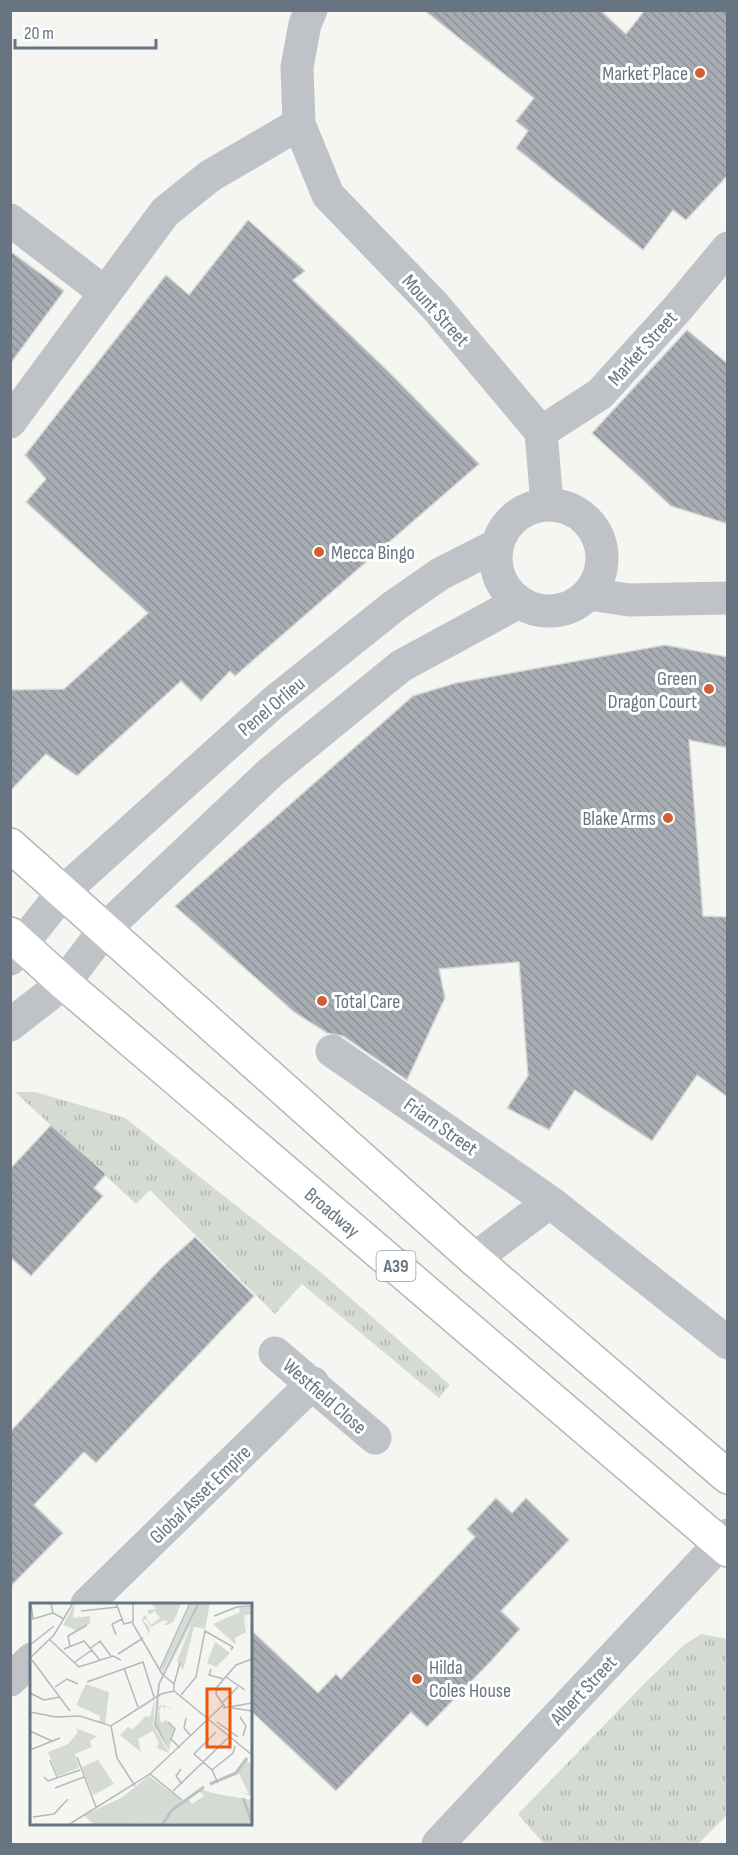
<svg xmlns="http://www.w3.org/2000/svg" width="738" height="1855" font-family="'Sofia Sans Condensed',sans-serif">
<style>
.grass{fill:url(#grass-tufts)}
.building{fill:url(#building-back-hatch);stroke:#d7d7d5;stroke-width:1.5}
.lines{fill:none;stroke-linecap:round;stroke-linejoin:round}
.major-casing{stroke:#b3b6ba;stroke-width:36}
.minor{stroke:#bfc2c6;stroke-width:33}
.major{stroke:#fff;stroke-width:33}
.poi-dot{fill:#d45e33;stroke:#fff;stroke-width:2}
.labels{text-anchor:middle;stroke-width:6;stroke-linejoin:round;paint-order:stroke}
.shield{fill:#fff;stroke:#959ea7;stroke-width:1.5}
.shield-label{font-size:18px;font-weight:bold;fill:#677481}
.poi-label{font-size:20px;fill:#677481;stroke:#fff;text-anchor:end}
.street-label{font-size:20px;fill:#677481;stroke:#fff}
.inset-river{fill:none;stroke:#b9c2c8;stroke-width:3}
.inset-road{fill:none;stroke:#b4b9be;stroke-width:1.5}
.view{fill:#e8590c;fill-opacity:0.15;stroke:#e8590c;stroke-width:3}
.inset-edge{fill:none;stroke:#677481;stroke-width:3}
</style>
<defs>
<pattern id="grass-tufts" width="24" height="20" patternUnits="userSpaceOnUse" patternTransform="scale(1.5)"><rect width="24" height="20" fill="#d5dad2"/><path d="M3 7l-1-3M5 7V3M7 7l1-3M15 17l-1-3M17 17v-4M19 17l1-3" fill="none" stroke="#b1b5b0"/></pattern>
<pattern id="building-back-hatch" width="6" height="6" patternUnits="userSpaceOnUse" patternTransform="scale(1.5)"><rect width="6" height="6" fill="#a7adb3"/><path d="M-1 5l2 2M0 0l6 6M5-1l2 2" fill="none" stroke="#8c9197"/></pattern>
</defs>
<rect width="100%" height="100%" fill="#f5f5f2"/>
<path class="grass" d="M15,1092H35L125,1118L324,1275L450,1385L439,1398L302,1284L275,1314L150,1190L136,1204Z
M702,1634L727,1639V1815L698,1844H544L518,1814L645,1683L685,1644Z"/>
<path class="building" d="M424,10H600L626,34L645,10H728V175L686,220L673,210L643,250L516,148L528,131L516,121L534,98Z
M248,220L305,271L293,280L390,373L479,464L235,676L230,671L201,701L181,681L77,776L46,754L10,791V690L64,689L148,613L26,502L46,479L25,455L166,275L189,295Z
M10,251L64,291L10,364Z
M687,330L728,364V524L671,506L592,433Z
M665,645L728,657V748L689,740L703,916L728,917V1097L697,1075L652,1141L575,1090L549,1130L507,1108L528,1076L519,962L439,969L445,998L407,1080L343,1036L327,1033L294,1012L175,906L413,696L456,683Z
M51,1125L106,1174L94,1188L103,1196L31,1276L10,1257V1169Z
M195,1237L254,1296L96,1463L84,1452L34,1505L63,1533L10,1587V1432L163,1266Z
M496,1498L512,1513L526,1498L569,1540L501,1611L520,1629L490,1662L427,1727L411,1712L336,1791L250,1710V1629L318,1693L336,1674L341,1679L475,1537L467,1529Z"/>
<g class="lines">
<defs>
<g id="major">
<path d="M10,845L474,1259L728,1477"/>
<path id="s1" d="M10,934L64,983L728,1550"/>
</g>
</defs>
<use href="#major" class="major-casing"/>
<path class="minor" d="M311,10L305,24L297,67L299,124L328,195L435,306L541,432L547,504
M10,220L104,292
M10,422L165,212L210,176L299,124
M541,432L600,394L678,308L728,248
M496 558a53 53 0 1 1 106 0a53 53 0 1 1-106 0Z
M589,594L629,600L728,598
M10,959L64,891L274,702L394,606L440,574L497,545
M10,1025L64,983L106,928L271,772L401,666L519,602
M332,1051L550,1202L728,1343
M474,1259L550,1202
M275,1353L375,1438
M87,1604L313,1383
M10,1680L32,1659
M438,1844L728,1535"/>
<use href="#major" class="major"/>
</g>
<g class="poi-dot">
<circle cx="700" cy="73" r="6"/>
<circle cx="319" cy="552" r="6"/>
<circle cx="709" cy="689" r="6"/>
<circle cx="668" cy="818" r="6"/>
<circle cx="322" cy="1001" r="6"/>
<circle cx="417" cy="1679" r="6"/>
</g>
<g class="labels">
<rect class="shield" x="376.5" y="1251" width="39" height="30" rx="4.5"/>
<g class="shield-label">
<text x="396" y="1272">A39</text>
</g>
<g class="poi-label">
<text x="688" y="80">Market Place</text>
<text x="331" y="559" text-anchor="start">Mecca Bingo</text>
<text x="697" y="685">Green<tspan x="697" dy="23">Dragon Court</tspan></text>
<text x="656" y="825">Blake Arms</text>
<text x="334" y="1008" text-anchor="start">Total Care</text>
<text x="429" y="1674" text-anchor="start">Hilda<tspan x="429" dy="23">Coles House</tspan></text>
</g>
<g class="street-label">
<text transform="translate(436 310) rotate(48)" y="7">Mount Street</text>
<text transform="translate(642 348) rotate(-48)" y="7">Market Street</text>
<text transform="translate(271 706) rotate(-40)" y="7">Penel Orlieu</text>
<text transform="translate(441 1126) rotate(35)" y="7">Friarn Street</text>
<text dy="7" stroke="none"><textPath href="#s1" startOffset="426">Broadway</textPath></text>
<text transform="translate(325 1396) rotate(41)" y="7">Westfield Close</text>
<text transform="translate(200 1494) rotate(-44)" y="7">Global Asset Empire</text>
<text transform="translate(583 1690) rotate(-47)" y="7">Albert Street</text>
</g>
</g>
<g transform="translate(30 1603)">
<rect width="222" height="222" fill="#f5f5f2"/>
<path d="M45,0L43,15L60,13V20L48,28L33,22ZM121,0H151L144,18L138,22H133L138,19L134,17L121,24L116,16L113,17L119,24L120,29L119,31L112,17L113,14L115,12L121,22L130,15L125,8L118,12V7L126,6ZM161,0H167L133,69L131,66ZM170,0H180L175,26L160,23L135,73ZM222,4V11L215,12L218,25L213,9L216,29L205,35L206,42L183,21L210,9L209,5ZM130,92L128,104L130,102L137,103L145,108L135,103V107L132,102L129,108L131,120L136,117L144,126L139,147L126,122V107ZM125,95L123,122L139,150L127,145L129,140L123,128L108,136L111,149L90,132L98,124L102,127L116,113L120,114ZM46,125L66,133L69,128L66,134L60,138L62,144L45,151L49,165L28,173L18,149L38,141L48,129ZM68,157L84,181L63,192L52,164ZM216,157L222,162V193L208,189L219,191L209,171L188,179L208,169ZM119,173L154,199L159,196L162,201L174,193L169,188L173,183L171,186L182,190L222,197V222H130L114,210L100,222H64L54,212L91,195Z" fill="#d5dad2"/>
<path d="M56,81L79,89L75,121L69,119L70,113L46,102Z" fill="#d5dad2"/>
<path d="M161,22L164,24L153,67L147,58ZM185,39L200,50L186,64L177,60ZM114,210L125,218L130,222H100Z" fill="#d5dad2"/>
<path d="M167,0H170L130,81L126,119L140,149L124,122L128,81Z" fill="#b9c2c8"/>
<path class="inset-river" d="M180,181L206,170L217,155M213,195L222,219M132,222L142,207L174,184"/>
<path class="inset-road" d="M1,0L3,16L23,10M21,0L23,10L34,16M86,0L94,21L102,19M103,0V21L132,71L144,81V88M51,8L88,4M184,13L207,4L222,3M86,32L82,21L92,16M20,37L49,64L83,53L91,57M0,42L24,23M40,44L38,33L57,22M61,45L70,38L81,53M34,46L54,38L70,57M88,51L113,35M0,55L24,32L43,0M2,57L40,108M45,59L62,47M94,65L108,104M130,66L160,0M181,66L179,72L194,76M196,74L215,87M57,79L113,59L124,94M144,81L150,60M25,84L37,76L48,81M0,90L14,97L30,94M151,92L166,74L175,28L203,44L201,47M193,99L208,84M195,104L186,91L187,84L206,62L222,56M193,105L222,100M202,105L222,108M0,109L26,114L50,113L81,123L131,91L144,88L222,152M210,114L216,123L213,133M156,115L154,125L161,133M138,119L145,126L141,136L150,145M187,119L208,134M81,123L87,155L105,183M0,128L22,138M186,129L164,151L182,167L188,180M0,147L30,135M47,154L66,204M20,157L27,174M151,166L146,173L152,181M182,167L203,150L205,143M120,171L152,197M14,174L18,178L50,167M25,185L54,174M143,188L200,133M3,214L24,211L38,196M38,222L120,171L194,101"/>
<path class="view" d="M177,86H200V144H177Z"/>
<rect width="222" height="222" class="inset-edge"/>
</g>
<rect width="738" height="1855" fill="none" stroke="#677481" stroke-width="24"/>
<path d="M15 39v9h141v-9" fill="none" stroke="#677481" stroke-width="3"/>
<text x="24" y="39" font-size="18" fill="#677481" stroke="#ffffff" stroke-width="4.5" paint-order="stroke">20 m</text>
</svg>
